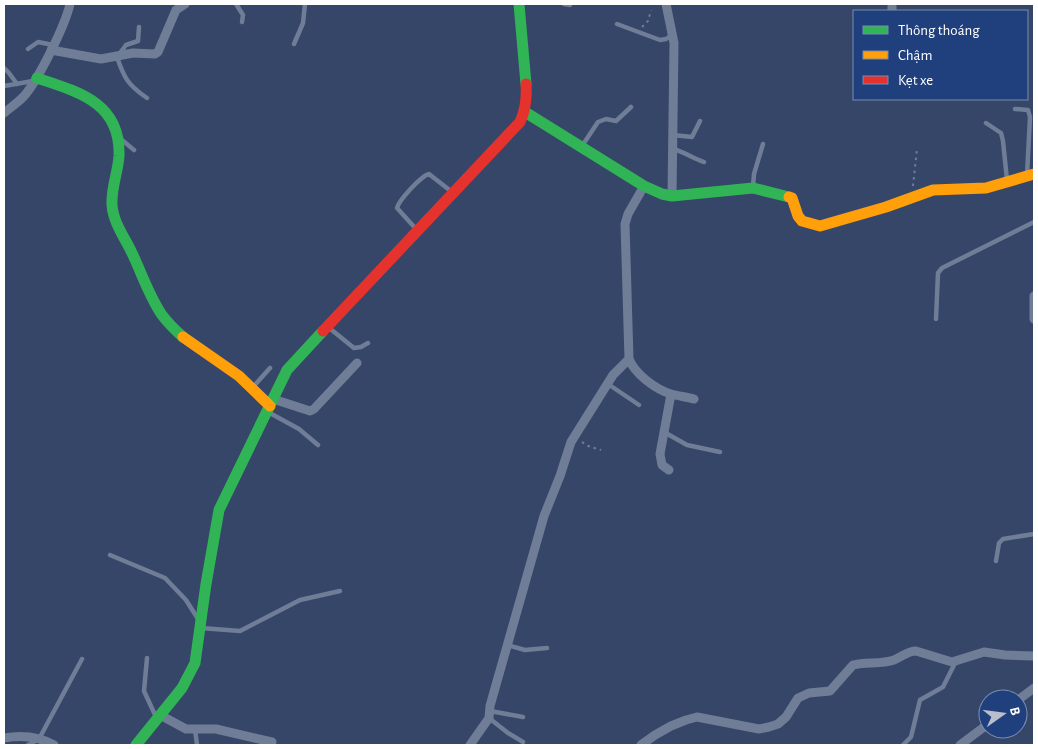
<svg xmlns="http://www.w3.org/2000/svg" width="1038" height="749" font-family="'Alegreya Sans',sans-serif">
<style>
.lines{fill:none;stroke-linecap:round;stroke-linejoin:round}
.path{stroke:#707d97;stroke-width:2;stroke-dasharray:2.5 4;stroke-linecap:butt}
.lane{stroke:#707d97;stroke-width:4.5}
.street{stroke:#707d97;stroke-width:9}
.fast{stroke:#30b455;stroke-width:11}
.slow{stroke:#ff9f0a;stroke-width:11}
.jam{stroke:#e5322d;stroke-width:11}
</style>
<rect width="100%" height="100%" fill="#354668"/>
<g class="lines">
<path class="path" d="M642,27L648,21L651,10
M913,186L917,149
M582,442L588,446L601,450"/>
<path class="lane" d="M236,4L243,15L242,22
M564,4L570,5
M617,24L660,40L666,39L672,35
M139,27L138,41L126,45L117,57C124,78 128,85 147,98
M294,44L303,23L305,4
M28,49L38,42L53,45
M4,68L9,73L17,84
M4,86L33,81
M1015,109L1028,110L1030,117L1027,175
M986,123L1001,133L1003,141L1007,180
M673,135L692,137L700,121
M122,140L134,150
M582,146L598,122L606,119L616,121L631,107
M673,149C684,152 693,158 704,162
M753,186L754,174L763,144
M417,230L397,208C399,200 421,176 429,174L452,192
M936,319L938,273L942,268L1034,222
M328,327L354,348L361,347L368,343
M608,384L639,405
M253,387L270,368
M268,412L299,429L318,445
M664,432L687,445L720,452
M110,555L165,578L186,600L198,619
M996,561L999,543L1003,539L1034,534
M201,628L240,631L300,600L340,591
M507,645L525,650L547,648
M147,658L144,691L156,717
M490,711L523,717
M489,718L508,733L523,742
M195,729L197,745
M28,745L39,739L82,659
M903,745L911,737L920,700L943,687L955,663"/>
<path class="street" d="M666,4L674,43L672,196
M892,4V11
M51,50L101,59L133,53L155,54L158,52L176,10L185,4
M4,113C11,107 19,102 25,95C39,78 65,26 70,4
M644,186L628,214L625,224L629,359C635,374 655,389 671,394C678,396 687,397 694,399
M1034,296V319
M273,399L310,411L314,409L357,363
M669,470L662,465L660,454L671,394
M1018,700L1034,688
M160,715L186,729H216L272,742
M4,738C21,735 38,736 54,745
M470,745L489,718L490,706L544,516L560,476L571,442L613,375L629,359
M641,745L655,735L671,726L686,720L697,717L759,729L769,727L778,724L786,717L798,698L809,693L830,691L853,665C866,661 880,665 894,660C902,657 907,651 916,651L952,662L984,652L1005,655L1034,656
M960,745L988,724"/>
<path class="fast" d="M519,4L526,84
M37,78C79,92 121,103 119,156C118,172 111,188 112,205C113,222 125,238 132,253C142,274 149,296 162,315C168,323 175,330 183,337
M525,112L644,186L662,194L672,196L753,188L789,197
M136,745L182,688L195,663L206,584L219,510L287,370L323,331"/>
<path class="slow" d="M789,197L792,198L798,216L802,221L820,226L886,207L933,190L986,188L1034,174
M183,337L239,376L270,406"/>
<path class="jam" d="M323,331L520,122C526,109 527,98 526,84"/>
</g>
<rect width="1038" height="749" fill="none" stroke="#ffffff" stroke-width="10"/>
<rect x="853" y="10" width="175" height="90" fill="#203f7d" stroke="#798cb1"/>
<rect x="863" y="26" width="25" height="8" fill="#30b455" stroke="#798cb1"/>
<text x="898" y="35" font-size="15" fill="#ffffff">Thông thoáng</text>
<rect x="863" y="51" width="25" height="8" fill="#ff9f0a" stroke="#798cb1"/>
<text x="898" y="60" font-size="15" fill="#ffffff">Chậm</text>
<rect x="863" y="76" width="25" height="8" fill="#e5322d" stroke="#798cb1"/>
<text x="898" y="85" font-size="15" fill="#ffffff">Kẹt xe</text>
<g transform="translate(1003 714) rotate(76)"><circle r="24" fill="#203f7d" stroke="#798cb1"/>
<path d="M0-4L9 19L0 12L-9 19Z" fill="#b8beca"/>
<text y="-8" font-size="14" font-weight="bold" text-anchor="middle" fill="#ffffff">B</text>
</g>
</svg>
